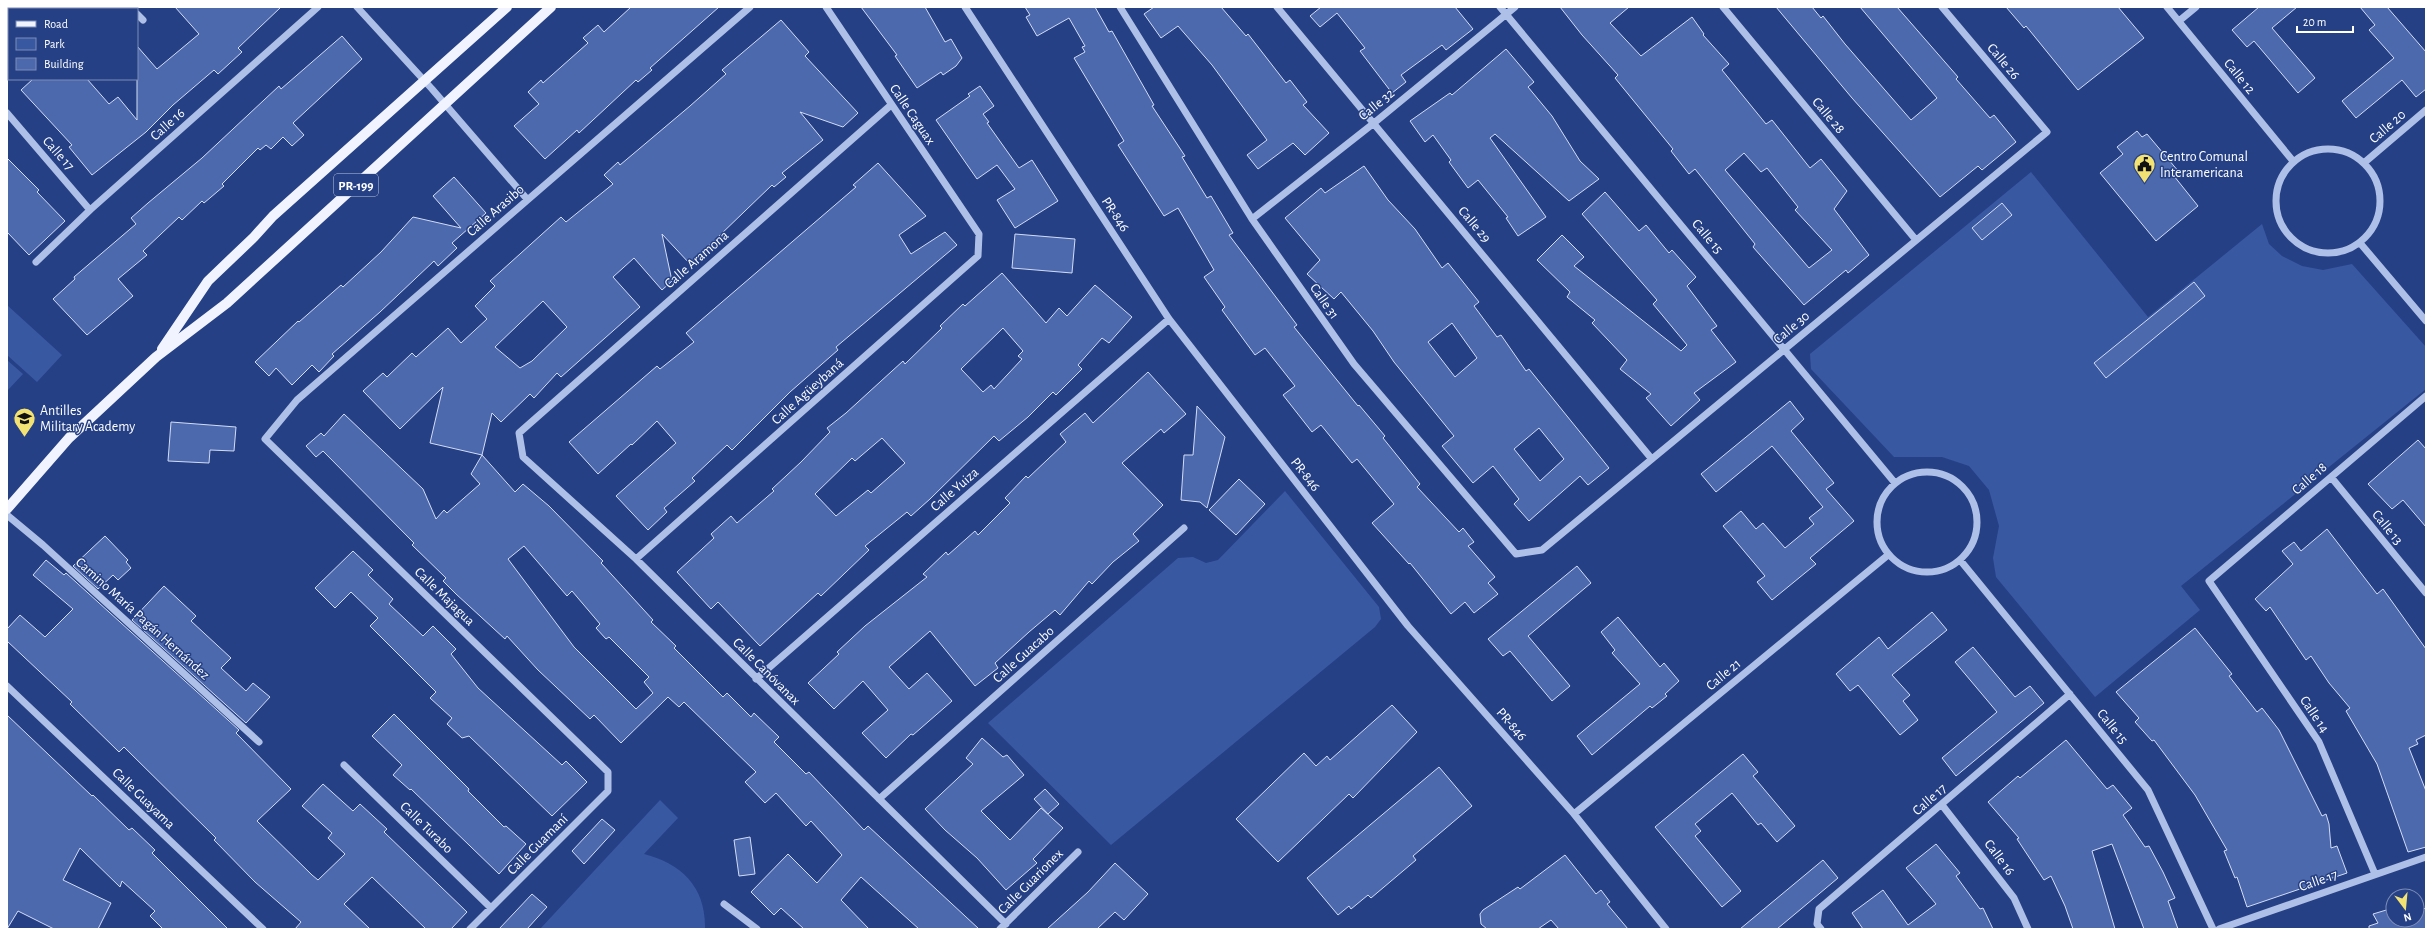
<svg xmlns="http://www.w3.org/2000/svg" width="2433" height="936" font-family="'Alegreya Sans',sans-serif">
<style>
.green{fill:#3958a2}
.building{fill:#4d69ad;stroke:#d2ddf6;fill-rule:evenodd}
.lines{fill:none;stroke-linecap:round;stroke-linejoin:round}
.minor{stroke:#afc0e8;stroke-width:7}
.major{stroke:#f1f4fe;stroke-width:10}
.labels{text-anchor:middle;stroke-width:3;stroke-linejoin:round;paint-order:stroke}
.shield{fill:#254085;stroke:#bec6da;stroke-width:1}
.shield-label{font-size:13px;font-weight:bold;fill:#fff}
.street-label{font-size:14px;fill:#fff;stroke:#254085}
.poi-label{font-size:14px;fill:#fff;stroke:#254085;text-anchor:start}
</style>
<rect width="100%" height="100%" fill="#254085"/>
<path class="green" d="M2031,172L2148,317L2262,224L2269,244L2282,256L2302,266L2323,270L2352,264L2426,347V389L2181,586L2200,610L2095,697L1996,577L1993,558L1999,526L1989,490L1969,466L1942,457H1894L1811,369L1810,354Z
M7,305L62,355L37,382L7,355Z
M7,360L23,374L7,391Z
M1285,491L1379,607L1381,619L1375,627L1111,845L988,723L1178,558L1193,557L1206,563L1218,560Z
M660,800L678,818L644,854C682,864 706,887 705,929H540Z"/>
<path class="building" d="M175,7H281L238,48L242,52L218,74L214,70L173,105L146,132L92,175L69,147L72,145L21,90L33,79H87L109,104L118,97L137,120V46L157,69L199,34Z
M631,7H719L650,68L652,70L638,82L636,80L579,133L577,130L545,159L514,126L539,104L528,92L541,80L543,83L588,43L583,38L598,25L604,32Z
M861,7H925L945,42L951,39L962,58L956,66L943,75L941,72L917,88L895,56L897,55Z
M1025,7H1095L1109,32L1112,31L1154,105L1152,106L1185,156L1182,157L1207,198L1211,196L1233,233L1229,235L1297,325L1294,327L1358,406L1359,405L1385,436L1383,438L1420,484L1417,487L1459,532L1463,528L1474,542L1468,546L1495,577L1488,583L1498,594L1474,613L1465,602L1451,614L1410,563L1409,564L1372,523L1394,504L1357,459L1352,463L1321,425L1312,432L1283,395L1295,386L1265,348L1255,355L1222,310L1225,307L1204,277L1214,270L1178,208L1164,216L1118,145L1124,141L1074,58L1085,52L1082,47L1085,46L1069,18L1037,36L1026,17L1030,15Z
M1154,7H1221L1246,36L1248,34L1286,83L1290,80L1307,102L1303,105L1329,133L1305,155L1293,143L1258,169L1247,155L1267,140L1212,65L1178,26L1161,38L1144,14Z
M1321,7H1455L1473,29L1446,50L1442,45L1401,75L1406,82L1392,93L1360,51L1365,48L1337,13L1320,27L1310,16Z
M1560,7H1629L1610,23L1641,56L1692,17L1704,34L1703,35L1729,64L1722,70L1766,124L1772,120L1810,168L1821,159L1847,191L1834,209L1869,255L1848,273L1846,270L1804,305L1753,247L1755,244L1695,169L1689,174L1671,151L1673,149L1615,78L1618,75L1582,35ZM1744,153L1761,172L1767,168L1798,207L1795,210L1832,250L1809,268L1725,170Z
M1776,7H1812L1821,18L1823,16L1845,44L1911,120L1937,98L1860,7H1897L1958,77L1956,79L1990,118L1994,115L2016,142L1982,170L1978,166L1940,197L1852,98Z
M2006,7H2118L2144,38L2078,90L2026,26L2024,28Z
M2259,7H2297L2272,28L2315,78L2298,93L2254,41L2247,47L2232,30Z
M2360,7H2387L2426,52V89L2416,97L2402,80L2356,118L2342,101L2394,58L2369,30L2375,25Z
M781,20L809,52L805,56L858,113L843,127L800,112L823,140L782,173L786,177L774,187L772,185L690,264L662,234L672,281L662,290L634,258L613,277L640,307L561,377L557,373L534,398L530,394L501,422L492,413L482,455L430,443L443,387L400,429L363,391L383,373L387,377L412,353L416,357L448,328L461,343L487,319L475,306L495,286L490,281L561,217L566,222L613,184L604,175L618,162L620,165L690,106L726,74L722,70ZM543,301L567,327L532,361L520,368L495,347Z
M342,36L362,59L293,123L304,135L292,146L283,137L271,149L266,145L260,150L258,148L222,184L224,186L204,203L202,201L182,220L179,217L143,251L147,255L118,279L133,296L87,335L53,299L75,279L74,277L136,224L131,218L148,203L202,158L279,86L281,89Z
M1506,49L1534,82L1528,87L1552,116L1580,161L1599,179L1569,201L1495,134L1490,138L1546,217L1518,236L1506,218L1508,217L1478,180L1468,188L1449,162L1451,160L1433,135L1425,142L1410,121L1450,93L1452,95Z
M980,86L994,106L983,114L989,122L987,123L1019,168L1032,160L1058,201L1015,228L997,200L1015,189L997,165L977,179L936,120L970,96L968,94Z
M2137,131L2142,137L2147,134L2179,172L2174,176L2198,206L2156,241L2100,173L2123,154L2117,147Z
M7,158L39,190L37,192L65,221L29,255L7,232Z
M878,163L926,216L899,235L911,254L945,232L957,245L836,347L838,350L790,392L732,450L727,445L692,478L695,481L664,508L667,512L648,530L616,496L676,443L657,421L632,445L631,444L598,474L569,442L657,366L660,369L694,342L686,333L856,187L853,185Z
M1364,166L1388,200L1415,229L1442,268L1448,263L1479,302L1474,306L1497,337L1501,335L1526,371L1529,369L1609,468L1588,485L1580,476L1529,521L1514,504L1519,499L1493,466L1473,483L1442,446L1454,436L1394,362L1373,331L1341,292L1334,299L1307,274L1320,260L1285,218L1321,188L1325,193ZM1452,323L1477,358L1455,377L1428,342ZM1539,428L1564,459L1540,481L1514,449Z
M454,177L486,213L452,243L457,248L438,266L434,261L380,312L332,354L334,356L319,372L312,365L292,385L276,368L269,376L255,362L298,321L299,322L341,285L343,287L381,252L413,217L461,228L433,196Z
M1605,192L1639,231L1646,225L1669,253L1672,250L1696,277L1687,286L1717,326L1711,330L1736,362L1694,393L1700,400L1671,426L1646,398L1651,394L1620,369L1627,360L1592,323L1595,320L1567,297L1570,292L1537,260L1562,235L1584,257L1574,266L1681,351L1687,345L1653,304L1657,300L1582,214Z
M2002,203L2012,215L1982,240L1972,228Z
M1015,234L1075,239L1072,273L1012,268Z
M1002,273L1046,323L1059,308L1067,316L1095,285L1132,317L1109,343L1102,338L1078,365L1082,369L1056,395L1053,392L1028,417L999,441L994,436L930,499L911,516L907,512L865,546L869,550L821,596L818,593L760,646L718,602L711,609L677,572L714,538L711,534L731,516L737,523L774,491L772,489L801,462L830,432L827,428L846,413L903,361L905,364L942,328L940,326L963,304L965,306ZM1003,328L1023,351L1018,356L1022,359L994,389L991,385L983,392L961,369ZM882,438L905,463L871,493L868,490L836,516L815,494L852,458L855,461Z
M2194,282L2205,296L2106,378L2094,363Z
M1148,372L1186,414L1164,433L1161,429L1122,463L1163,505L1133,534L1139,541L1113,562L1092,584L1089,581L1060,615L1055,610L1029,632L995,663L998,668L975,686L930,631L889,667L909,689L927,673L952,701L913,735L911,734L886,758L862,733L888,710L863,681L834,709L808,683L839,654L837,652L865,626L927,577L923,574L946,552L948,555L975,531L978,535L1010,503L1005,498L1026,476L1028,478L1066,442L1060,434L1085,413L1093,423Z
M1790,401L1804,419L1791,431L1834,483L1826,489L1854,521L1810,558L1816,564L1772,600L1757,582L1765,576L1723,526L1741,511L1756,529L1763,523L1785,548L1814,524L1809,518L1823,507L1772,446L1716,492L1701,474Z
M1197,406L1225,437L1207,508L1200,502L1181,500L1184,455H1193Z
M344,414L423,489L436,519L444,510L447,513L480,484L471,474L482,455L515,492L523,484L549,506L603,561L601,563L653,620L651,622L676,646L674,648L723,697L727,693L751,717L754,713L779,737L774,742L806,774L809,772L864,830L868,826L979,929H919L861,877L841,900L869,929H804L781,908L774,915L751,892L788,854L817,883L842,855L811,821L806,826L776,793L765,803L745,782L756,772L684,702L679,707L668,697L621,743L594,715L590,719L538,670L507,636L505,639L456,594L443,581L446,578L412,545L414,543L323,451L316,457L306,446L321,433L324,436ZM524,546L567,596L572,591L600,624L596,628L606,639L609,637L649,677L644,682L653,693L636,709L574,647L508,559Z
M171,422L236,427L234,451L210,450L209,463L168,461Z
M2418,440L2426,449V527L2403,500L2392,509L2368,484Z
M1239,479L1265,504L1236,535L1209,510Z
M2327,529L2377,594L2383,589L2426,649V735L2416,740L2418,744L2409,748L2426,791V847L2408,852L2377,764L2346,711L2350,708L2329,683L2311,656L2306,660L2270,607L2266,611L2255,599L2293,564L2282,551L2294,542L2301,551Z
M105,536L128,560L126,562L131,568L118,580L113,575L98,589L73,566Z
M353,551L373,570L368,575L393,599L389,604L423,636L433,626L456,649L451,654L478,688L562,765L566,761L587,782L552,816L469,736L462,738L447,724L452,718L430,698L436,692L370,626L378,618L351,592L335,608L315,588Z
M46,560L64,575L66,573L239,730L236,733L291,789L257,821L312,875L318,880L345,854L328,838L332,833L302,806L323,784L353,811L360,804L387,829L384,832L467,912L451,929H426L372,877L344,904L370,929H295L301,922L255,882L214,840L216,838L124,747L119,752L70,704L72,702L7,641V629L20,615L45,637L73,609L33,575Z
M1577,566L1591,583L1528,636L1570,686L1552,701L1510,651L1503,656L1488,639Z
M164,586L196,616L191,621L231,658L221,668L246,691L253,683L270,697L246,723L132,620Z
M1932,612L1947,630L1892,675L1910,695L1903,701L1918,720L1900,735L1858,685L1850,691L1836,674L1879,637L1888,649Z
M1618,617L1660,667L1664,663L1679,681L1665,694L1667,696L1652,708L1650,706L1592,755L1577,736L1640,684L1612,653L1615,650L1601,632Z
M2195,628L2232,674L2229,676L2257,712L2262,708L2279,730L2322,816L2326,814L2329,824L2331,848L2337,846L2347,873L2247,907L2237,877L2235,878L2224,851L2227,850L2195,795L2154,740L2152,741L2135,722L2139,718L2116,692Z
M1973,647L2015,697L2030,686L2044,703L1956,776L1942,758L1997,712L1955,662Z
M1392,705L1417,732L1353,798L1349,794L1278,862L1236,819L1304,753L1316,766L1327,756L1330,760Z
M394,714L469,789L468,791L504,827L506,826L526,844L499,874L411,789L410,790L393,775L402,765L372,736Z
M7,715L92,796L93,795L129,830L132,828L155,850L152,853L228,929H163L150,916L155,911L122,881L120,887L80,848L63,880L111,903L98,929H54L18,911L7,929Z
M982,738L1003,757L1007,755L1024,775L981,811L1010,840L1041,808L1063,828L1033,859L1037,863L1006,890L977,858L945,830L925,809L973,764L966,758Z
M2066,740L2107,789L2113,785L2132,808L2123,815L2145,847L2149,846L2163,872L2175,898L2168,901L2178,929H2144L2112,844L2092,851L2115,929H2073L2065,906L2051,876L2044,880L2017,839L2019,838L1988,802L2018,776L2020,778Z
M1743,754L1758,772L1753,776L1795,826L1777,842L1761,823L1758,825L1732,793L1695,824L1701,831L1695,836L1741,891L1722,907L1655,827Z
M1439,767L1472,806L1413,856L1416,860L1371,898L1368,895L1351,909L1349,906L1338,915L1307,878Z
M1045,789L1059,804L1048,814L1034,799Z
M602,819L615,830L584,864L572,851Z
M750,837L755,874L739,876L734,840Z
M1936,844L1960,873L1956,876L1980,909L1983,908L1993,929H1863L1852,913L1883,890L1908,925L1936,904L1906,868Z
M1565,855L1596,894L1601,890L1610,902L1607,904L1628,929H1559L1551,920L1538,929H1487L1481,924L1480,914L1483,910L1518,887L1520,889Z
M1823,860L1838,878L1795,914L1777,929H1740Z
M1115,863L1148,894L1124,920L1115,912L1097,929H1047L1088,892Z
M532,894L547,907L527,929H499Z
M2393,908V920H2417V911L2426,908V929H2369V926L2378,923L2373,914Z"/>
<g class="lines">
<path class="minor" d="M131,7L133,9
M357,7L432,89L527,199
M965,7L1169,319L1408,626L1574,814L1666,929
M1120,7L1252,219L1354,364L1516,554L1542,550L2047,132L1942,7
M1277,7L1651,458
M1500,7L1895,483
M1723,7L1916,240
M2167,7L2293,161
M137,14L143,20
M2179,21L2196,7
M891,105L519,433L523,457L636,559L1006,924
M7,113L90,210
M2276 201a52 52 0 1 1 104 0a52 52 0 1 1-104 0Z
M2365,162L2426,110
M1252,219L1374,123L1515,7
M2360,243L2426,321
M36,262L90,210L318,7
M1877 522a50 50 0 1 1 100 0a50 50 0 1 1-100 0Z
M2331,477L2426,593
M7,515L43,545L259,742
M636,559L978,256L979,234L826,7
M1960,560L2148,790L2213,929
M756,679L1169,319
M7,686L263,929
M344,765L491,908
M879,799L1184,528
M1942,805L2014,898L2028,929
M1574,814L1888,555
M2375,874L2319,742L2209,581L2426,396
M724,904L757,929
M470,929L608,791V772L265,439L297,400L750,7
M1000,929L1078,852
M1821,929L1817,924L1819,909L2070,694
M2219,929L2426,857"/>
<path class="major" d="M162,349L208,281L254,237L273,216L507,7
M7,509L69,438L156,357L227,303L551,7"/>
</g>
<defs>
<symbol id="civic-pin" viewBox="-11 -11 22 30"><path d="M0 17L-7.5 6A9.5 9.5 0 1 1 7.5 6Z" fill="#f2e173" stroke="#254085"/><path d="M-.6-6.5H3V-4.5H.6V-3L4-1V1h2V6H-6V1h2V-1L-.6-3ZM-1.2 2.5V6h2.4V2.5Z" fill="#111"/></symbol>
<symbol id="school-pin" viewBox="-11 -11 22 30"><path d="M0 17L-7.5 6A9.5 9.5 0 1 1 7.5 6Z" fill="#f2e173" stroke="#254085"/><path d="M0-5L7-2L0 1L-7-2ZM-4 1L0 2.5L4 1V4Q0 6-4 4Z" fill="#111"/></symbol>
</defs>
<g fill-rule="evenodd">
<use href="#civic-pin" x="2132" y="152" width="25" height="34"/>
<use href="#school-pin" x="12" y="406" width="25" height="34"/>
</g>
<g class="labels">
<rect class="shield" x="334" y="174" width="44" height="22" rx="3"/>
<g class="shield-label">
<text x="356" y="190">PR-199</text>
</g>
<g class="street-label">
<text transform="translate(2004 61) rotate(50)" y="5">Calle 26</text>
<text transform="translate(2240 76) rotate(51)" y="5">Calle 12</text>
<text transform="translate(1376 104) rotate(-39)" y="5">Calle 32</text>
<text transform="translate(913 114) rotate(56)" y="5">Calle Caguax</text>
<text transform="translate(1829 115) rotate(50)" y="5">Calle 28</text>
<text transform="translate(167 124) rotate(-42)" y="5">Calle 16</text>
<text transform="translate(2387 126) rotate(-41)" y="5">Calle 20</text>
<text transform="translate(59 153) rotate(49)" y="5">Calle 17</text>
<text transform="translate(495 210) rotate(-41)" y="5">Calle Arasibo</text>
<text transform="translate(1116 214) rotate(57)" y="5">PR-846</text>
<text transform="translate(1475 224) rotate(50)" y="5">Calle 29</text>
<text transform="translate(1708 236) rotate(50)" y="5">Calle 15</text>
<text transform="translate(696 259) rotate(-41)" y="5">Calle Aramona</text>
<text transform="translate(1325 301) rotate(55)" y="5">Calle 31</text>
<text transform="translate(1791 327) rotate(-40)" y="5">Calle 30</text>
<text transform="translate(807 391) rotate(-42)" y="5">Calle Agüeybaná</text>
<text transform="translate(1306 474) rotate(52)" y="5">PR-846</text>
<text transform="translate(2309 478) rotate(-41)" y="5">Calle 18</text>
<text transform="translate(954 489) rotate(-41)" y="5">Calle Yuiza</text>
<text transform="translate(2388 527) rotate(51)" y="5">Calle 13</text>
<text transform="translate(445 596) rotate(44)" y="5">Calle Majagua</text>
<text transform="translate(143 618) rotate(42)" y="5">Camino María Pagán Hernández</text>
<text transform="translate(1023 654) rotate(-42)" y="5">Calle Guacabo</text>
<text transform="translate(767 671) rotate(45)" y="5">Calle Canóvanax</text>
<text transform="translate(1723 674) rotate(-40)" y="5">Calle 21</text>
<text transform="translate(2315 714) rotate(56)" y="5">Calle 14</text>
<text transform="translate(1512 724) rotate(49)" y="5">PR-846</text>
<text transform="translate(2113 726) rotate(51)" y="5">Calle 15</text>
<text transform="translate(144 798) rotate(44)" y="5">Calle Guayama</text>
<text transform="translate(1929 799) rotate(-41)" y="5">Calle 17</text>
<text transform="translate(427 827) rotate(44)" y="5">Calle Turabo</text>
<text transform="translate(537 844) rotate(-45)" y="5">Calle Guamaní</text>
<text transform="translate(2000 857) rotate(53)" y="5">Calle 16</text>
<text transform="translate(2318 880) rotate(-19)" y="5">Calle 17</text>
<text transform="translate(1030 881) rotate(-45)" y="5">Calle Guarionex</text>
</g>
<g class="poi-label">
<text x="2160" y="161">Centro Comunal<tspan x="2160" dy="16">Interamericana</tspan></text>
<text x="40" y="415">Antilles<tspan x="40" dy="16">Military Academy</tspan></text>
</g>
</g>
<rect width="2433" height="936" fill="none" stroke="#ffffff" stroke-width="16"/>
<rect x="8" y="8" width="130" height="72" fill="#254085" stroke="#7c8cb6"/>
<rect x="16" y="21" width="20" height="6" fill="#f1f4fe" stroke="#7c8cb6"/>
<text x="44" y="28" font-size="12" fill="#ffffff">Road</text>
<rect x="16" y="38" width="20" height="12" fill="#3958a2" stroke="#7c8cb6"/>
<text x="44" y="48" font-size="12" fill="#ffffff">Park</text>
<rect x="16" y="58" width="20" height="12" fill="#4d69ad" stroke="#7c8cb6"/>
<text x="44" y="68" font-size="12" fill="#ffffff">Building</text>
<g transform="translate(2405 908) rotate(164)"><circle r="19" fill="#254085" stroke="#7c8cb6"/>
<path d="M0-3L7 15L0 10L-7 15Z" fill="#f2e173"/>
<text y="-6" font-size="11" font-weight="bold" text-anchor="middle" fill="#ffffff">N</text>
</g>
<path d="M2297 26v6h56v-6" fill="none" stroke="#ffffff" stroke-width="2"/>
<text x="2303" y="26" font-size="12" fill="#ffffff" stroke="#254085" stroke-width="3" paint-order="stroke">20 m</text>
</svg>
